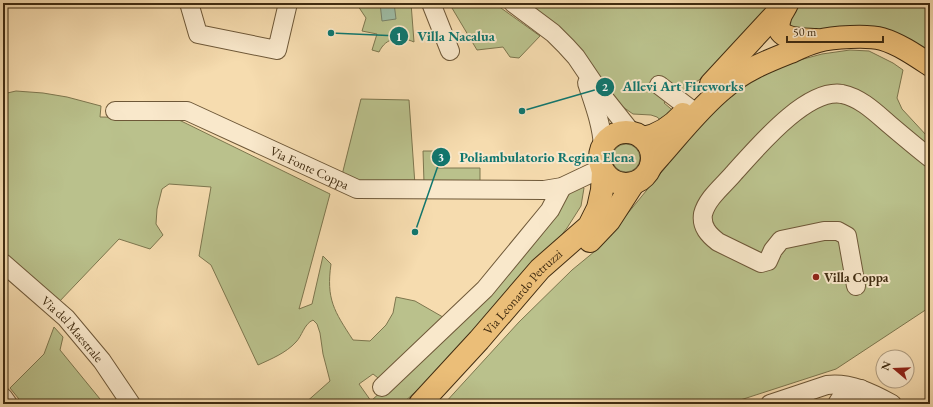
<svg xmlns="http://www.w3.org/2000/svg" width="933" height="407" font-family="'EB Garamond',serif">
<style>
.green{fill:#bac18c;stroke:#7d764e}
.water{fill:#9ebca5;stroke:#78826a}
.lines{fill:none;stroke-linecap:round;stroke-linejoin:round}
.minor-casing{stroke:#6e5838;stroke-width:20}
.major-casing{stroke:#402c11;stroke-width:24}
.minor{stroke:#f9e8cb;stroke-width:18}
.major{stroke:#ebbe78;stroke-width:22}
.poi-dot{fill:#8f2418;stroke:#f9e8cb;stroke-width:1.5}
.labels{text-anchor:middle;stroke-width:4;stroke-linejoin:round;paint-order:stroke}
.street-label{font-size:13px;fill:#402c11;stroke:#f9e8cb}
.poi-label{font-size:13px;font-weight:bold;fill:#402c11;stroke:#f9e8cb;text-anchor:start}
.leader{fill:none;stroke:#0f766e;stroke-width:1.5}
.callout-dot{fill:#0f766e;stroke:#f9e8cb;stroke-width:1.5}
.mark-label{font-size:12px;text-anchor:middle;font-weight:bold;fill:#fff}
.callout-label{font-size:14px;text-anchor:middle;font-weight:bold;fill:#0f766e;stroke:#f9e8cb;stroke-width:4;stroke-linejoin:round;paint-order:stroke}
</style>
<rect width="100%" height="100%" fill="#f6dcaf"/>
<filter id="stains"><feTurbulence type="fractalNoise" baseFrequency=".005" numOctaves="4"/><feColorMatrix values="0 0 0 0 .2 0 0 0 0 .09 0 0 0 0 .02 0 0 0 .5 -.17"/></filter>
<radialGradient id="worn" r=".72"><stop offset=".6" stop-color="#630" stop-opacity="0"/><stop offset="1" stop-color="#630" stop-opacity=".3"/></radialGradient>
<path class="green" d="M356,3H411L414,42C400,36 386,37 379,52L372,50L377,34L362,31L366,18Z
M449,3H494L540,36L519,58L510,57L503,47L477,50Z
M525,3C537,3 551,2 563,3C580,5 595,8 612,3H773L715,66L699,80L681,91L677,88L664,103L676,113L665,124L657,117L651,115L633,114L613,100Z
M792,3H919L930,11V62L894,40L800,37L781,19Z
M850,50L869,51L893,63L903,70L897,98L902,109L927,136L930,138V307L836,369L728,404H444L519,322L572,270L600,247L665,168L699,124L744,81L781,65L822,54Z
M16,91L43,93L67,97L101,106L100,117L175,118L330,194L299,309L312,304L323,256L331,264C326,299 334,311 353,340L370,341L386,325L393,313L396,297L415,301L448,320L382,381L373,374L359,384L371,401L482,298L566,192L580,186L584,188L581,206L567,228L542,260L437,372L402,404H304L330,381L323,354L320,333L317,324L313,320C304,324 302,336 296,342C286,353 271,359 258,365L211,265L199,256L211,187L169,184L162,189L157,209L156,224L163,235L150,249L119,239L57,304L3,255V94Z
M361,99L409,100L415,185L341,179Z
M612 158a14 14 0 1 1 28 0a14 14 0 1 1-28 0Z
M423,151H438V168H480V182L424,183Z
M54,327L63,337L60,350L100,399L93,404H23L10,388L44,354Z"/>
<path class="water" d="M380,3H394L396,19L382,21Z"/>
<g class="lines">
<defs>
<g id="minor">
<path d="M189,3L198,34L277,50L288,3"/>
<path d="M431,3L450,51"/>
<path d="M513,3L553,33L566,46L576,57L601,94L632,133"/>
<path d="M587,83C594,104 602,125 603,147"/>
<path d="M659,85L689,108"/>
<path id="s1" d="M115,111H187L357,189L544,190L562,187L602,168"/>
<path id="s2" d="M3,263L66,318L102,361L131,404"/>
<path d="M856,286L847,236L838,231H824L781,240L773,250L768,261L761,263L718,242C709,235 701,227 703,214C707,198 724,185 734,173C756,149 806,88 842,94C861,98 875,112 890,125C903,136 916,147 930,158"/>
<path d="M382,387L485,289L550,210L562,187"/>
<path d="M3,397L8,404"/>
<path d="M770,404L827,385C850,382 872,393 892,404"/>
<path d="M837,404L842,396L861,389"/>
</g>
<g id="major">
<path d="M787,4C785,9 781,13 780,18C772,41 802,39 816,40"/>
<path d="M711,84L786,3"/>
<circle cx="626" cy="158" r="26"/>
<path d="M643,138C660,135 672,126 683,114"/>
<path d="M651,166C675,140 697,110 724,88C744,70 768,61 793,51C801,47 810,43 818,41C833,37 868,35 882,39C899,44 915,55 930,65"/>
<path d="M590,241L609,221L633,184"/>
<path id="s3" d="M420,404L479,340L540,269L589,226L598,208L602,190L603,171"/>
</g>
</defs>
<use href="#minor" class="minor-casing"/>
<use href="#major" class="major-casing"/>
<use href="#minor" class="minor"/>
<use href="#major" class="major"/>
</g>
<circle class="poi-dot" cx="816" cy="277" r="4"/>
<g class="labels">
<g class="street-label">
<text dy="5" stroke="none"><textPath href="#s1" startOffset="207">Via Fonte Coppa</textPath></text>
<text dy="5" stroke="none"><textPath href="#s3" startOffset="152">Via Leonardo Petruzzi</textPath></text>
<text dy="5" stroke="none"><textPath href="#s2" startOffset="96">Via del Maestrale</textPath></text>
</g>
<g class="poi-label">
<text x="824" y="282">Villa Coppa</text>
</g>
</g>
<path class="leader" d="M331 33L399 36M522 111L605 87M415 232L441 157"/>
<g class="callout-dot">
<circle cx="331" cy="33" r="4"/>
<circle cx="522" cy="111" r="4"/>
<circle cx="415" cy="232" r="4"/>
<circle cx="399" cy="36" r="10"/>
<circle cx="605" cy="87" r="10"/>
<circle cx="441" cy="157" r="10"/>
</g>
<g class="mark-label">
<text x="399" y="41">1</text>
<text x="605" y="91">2</text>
<text x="441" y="161">3</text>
</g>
<g class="callout-label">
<text x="456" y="41">Villa Nacalua</text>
<text x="683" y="91">Allevi Art Fireworks</text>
<text x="547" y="162">Poliambulatorio Regina Elena</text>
</g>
<rect width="933" height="407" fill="none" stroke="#f6dcaf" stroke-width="16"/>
<rect x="4" y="4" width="925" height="399" fill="none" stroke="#402c11" stroke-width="2"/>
<rect x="8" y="8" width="917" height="391" fill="none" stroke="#402c11"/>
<g transform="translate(895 369) rotate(289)"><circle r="19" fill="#f9e8cb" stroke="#af9d81"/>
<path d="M0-3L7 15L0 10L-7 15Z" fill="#8f2418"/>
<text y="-6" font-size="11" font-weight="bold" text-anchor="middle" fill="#402c11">N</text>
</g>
<path d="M787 36v6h96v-6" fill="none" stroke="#402c11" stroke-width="2"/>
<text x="793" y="36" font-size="12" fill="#402c11" stroke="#f9e8cb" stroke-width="3" paint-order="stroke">50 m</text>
<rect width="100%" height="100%" filter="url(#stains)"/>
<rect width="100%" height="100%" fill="url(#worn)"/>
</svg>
